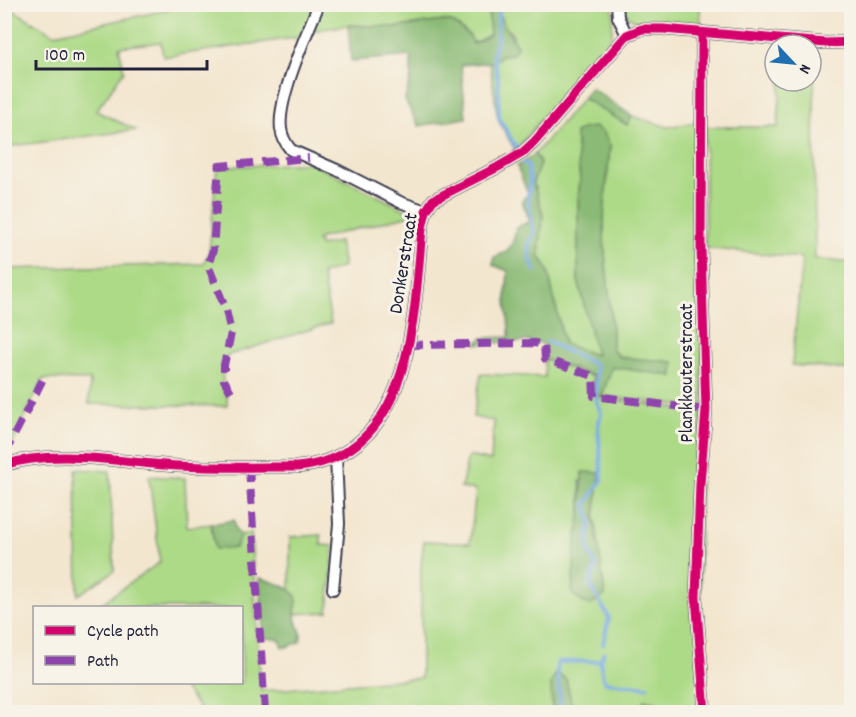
<svg xmlns="http://www.w3.org/2000/svg" width="856" height="717" font-family="Dekko,sans-serif">
<style>
.green{fill:#adda87;stroke:#687e61;stroke-width:1.5;fill-rule:evenodd}
.forest{fill:#8aba74;stroke:#566e58;stroke-width:1.5}
.lines{fill:none;stroke-linecap:round;stroke-linejoin:round}
.stream{stroke:#79aae4;stroke-width:4}
.street-casing{stroke:#413f51;stroke-width:14}
.street{stroke:#fff;stroke-width:10}
.quiet{stroke:#8e44ad;stroke-width:8;stroke-dasharray:15 8;stroke-linecap:butt}
.cycleway-casing{stroke:#f7f3e8;stroke-width:13}
.cycleway{stroke:#d6006c;stroke-width:9}
.labels{text-anchor:middle;stroke-width:6;stroke-linejoin:round;paint-order:stroke}
.street-label{font-size:20px;fill:#22223b;stroke:#f7f3e8}
</style>
<rect width="100%" height="100%" fill="#f7f3e8"/>
<filter id="ink" filterUnits="userSpaceOnUse"><feTurbulence type="fractalNoise" baseFrequency=".0167" numOctaves="2"/><feDisplacementMap in="SourceGraphic" scale="12" xChannelSelector="R" yChannelSelector="G"/><feConvolveMatrix kernelMatrix="1 2 1 2 8 2 1 2 1" color-interpolation-filters="sRGB"/></filter>
<filter id="wash" filterUnits="userSpaceOnUse"><feTurbulence type="fractalNoise" baseFrequency=".008" numOctaves="4" result="noise"/><feDisplacementMap in="SourceGraphic" scale="24" xChannelSelector="R" yChannelSelector="G"/><feGaussianBlur stdDeviation="1.35" result="paint"/><feColorMatrix in="noise" values="0 0 0 0 0 0 0 0 0 0 0 0 0 0 0 0 0 1.4 0 .05"/><feComposite in="paint" operator="in"/></filter>
<g filter="url(#wash)">
<rect width="100%" height="100%" fill="#f3e6cf"/>
<path class="green" d="M488,4L490,35L472,44L470,36L452,22L443,21L398,27L348,25L311,31L323,5Z
M4,5L54,34L190,5H315L300,37L163,57L161,42L119,47L124,71L96,111L136,130L5,147Z
M501,5H613L612,35L605,46L515,150L498,120L490,62H494L501,55L513,54V35C504,26 497,18 501,5Z
M623,5H700L701,26L636,21L624,14Z
M811,49H814L815,259L851,263V370L792,365L802,258L705,248V127H778L781,81H811Z
M583,98L626,124L632,116L668,127L697,122L703,408L602,396L612,367L673,376L620,357L612,349C613,311 605,272 604,234C603,205 608,175 610,146L575,133L580,180L578,200V280L597,356L564,344L548,271L539,254L543,214L533,182L540,163L535,154Z
M311,163L414,214L317,239L320,246L339,242L344,267L322,274L331,323L229,355L222,363L223,389L227,397V406L89,404L90,380L43,379L8,453L4,452V269L203,264L209,252L217,167Z
M544,359L593,377L592,394L595,397L703,412L700,441V712H663L665,707L645,700L641,712H569L571,701L552,710V712H202L180,683L242,682V608H95L160,562L149,476L185,478L187,527L211,524L215,549L235,548L241,535L251,533L261,691L421,678V563L424,541L470,543L476,490L461,488L468,456L491,461L494,421L473,417L481,374L545,377ZM599,473L595,517L602,576L575,549L581,511L580,481Z
M76,469L110,471L114,571L78,595Z
M321,535V545L334,546L328,612L294,614L296,603L295,594L290,591V537Z"/>
<path class="forest" d="M488,5H501C496,22 512,32 517,47L513,54L501,55L494,62L461,65L466,118L419,126L405,100L411,78V56L351,61L348,25L398,27L443,21L452,22L470,36L473,44L490,35Z
M591,88L632,116L627,125L583,98Z
M595,127L604,133L610,146C608,175 603,205 604,234C605,272 613,311 612,349L620,357L674,362L673,376L612,367L602,396L593,393L594,376L545,359L544,344L530,341L476,344L482,338L509,337C510,323 506,311 506,297C506,288 508,280 508,271L493,265L494,257C510,253 514,243 516,228L530,221L522,201L528,194L517,166L535,154L540,164L533,182L543,214L539,254L548,271L564,344L596,355L578,280V200L580,179L575,133L585,128Z
M582,472L600,473L595,517L605,595L591,605L582,602L572,594L575,549L581,511Z
M234,520L236,531L241,535L235,548L215,549L211,524Z
M259,578C268,580 293,587 296,597C299,603 294,609 295,615C296,626 304,630 300,642L287,647H282L279,639L264,638Z
M556,673L566,679L571,701L569,712H552L551,683Z
M645,699L665,707L663,712H641Z"/>
<g class="lines">
<path class="stream" d="M501,4L498,17L497,39L493,55L498,79L499,118L517,149
M523,163L527,164L530,180L528,200L534,233L529,243L530,258L535,271
M548,342L596,365V395
M596,398L601,413L598,426L602,480L586,504L591,523L588,537V550L596,566L590,584L609,618L603,644
M600,661L603,678L606,682L647,687
M561,712L557,666L558,662L600,661L604,652"/>
</g>
</g>
<g filter="url(#ink)">
<g class="lines">
<defs>
<path id="street" d="M319,4C307,33 277,99 281,129C282,137 286,144 291,150L337,170L400,202L426,211
M617,4L618,17L627,35
M702,33L701,248L706,410L700,484L696,597L705,712
M4,465C57,448 123,463 178,466C218,468 258,467 297,467C413,456 414,316 422,228L426,211L433,200L498,167L522,153L535,141L627,35L642,29H663L826,43L852,42
M333,589L339,524L336,457"/>
</defs>
<use href="#street" class="street-casing"/>
<use href="#street" class="street"/>
<path class="quiet" d="M408,345L535,343L544,345L545,359L593,376L594,396L706,410
M231,392L224,380V365L231,333L226,310L208,265L213,250L219,166L309,158
M4,455L43,379
M249,467L265,712"/>
<defs>
<path id="cycleway" d="M702,33L701,248L706,410L700,484L696,597L705,712
M4,465C57,448 123,463 178,466C218,468 258,467 297,467C413,456 414,316 422,228L426,211L433,200L498,167L522,153L535,141L627,35L642,29H663L826,43L852,42"/>
</defs>
<use href="#cycleway" class="cycleway-casing"/>
<use href="#cycleway" class="cycleway"/>
</g>
</g>
<g class="labels">
<g class="street-label">
<text transform="translate(402 263) rotate(-81)" y="7">Donkerstraat</text>
<text transform="translate(685 373) rotate(-90)" y="7">Plankkouterstraat</text>
</g>
</g>
<rect width="856" height="717" fill="none" stroke="#f7f3e8" stroke-width="24"/>
<rect x="33" y="606" width="210" height="78" fill="#f7f3e8" stroke="#a29fa3" stroke-width="1.5"/>
<rect x="45" y="626" width="30" height="9" fill="#d6006c" stroke="#a29fa3" stroke-width="1.5"/>
<text x="87" y="636" font-size="18" fill="#22223b">Cycle path</text>
<rect x="45" y="656" width="30" height="9" fill="#8e44ad" stroke="#a29fa3" stroke-width="1.5"/>
<text x="87" y="666" font-size="18" fill="#22223b">Path</text>
<g transform="translate(793 63) rotate(116)"><circle r="28" fill="#f7f3e8" stroke="#a29fa3" stroke-width="1.5"/>
<path d="M0-4.5L10 22L0 15L-10 22Z" fill="#1f6fb2"/>
<text y="-9" font-size="16" font-weight="bold" text-anchor="middle" fill="#22223b">N</text>
</g>
<path d="M36 60v9h171v-9" fill="none" stroke="#22223b" stroke-width="3"/>
<text x="45" y="60" font-size="18" fill="#22223b" stroke="#f7f3e8" stroke-width="4.5" paint-order="stroke">100 m</text>
</svg>
